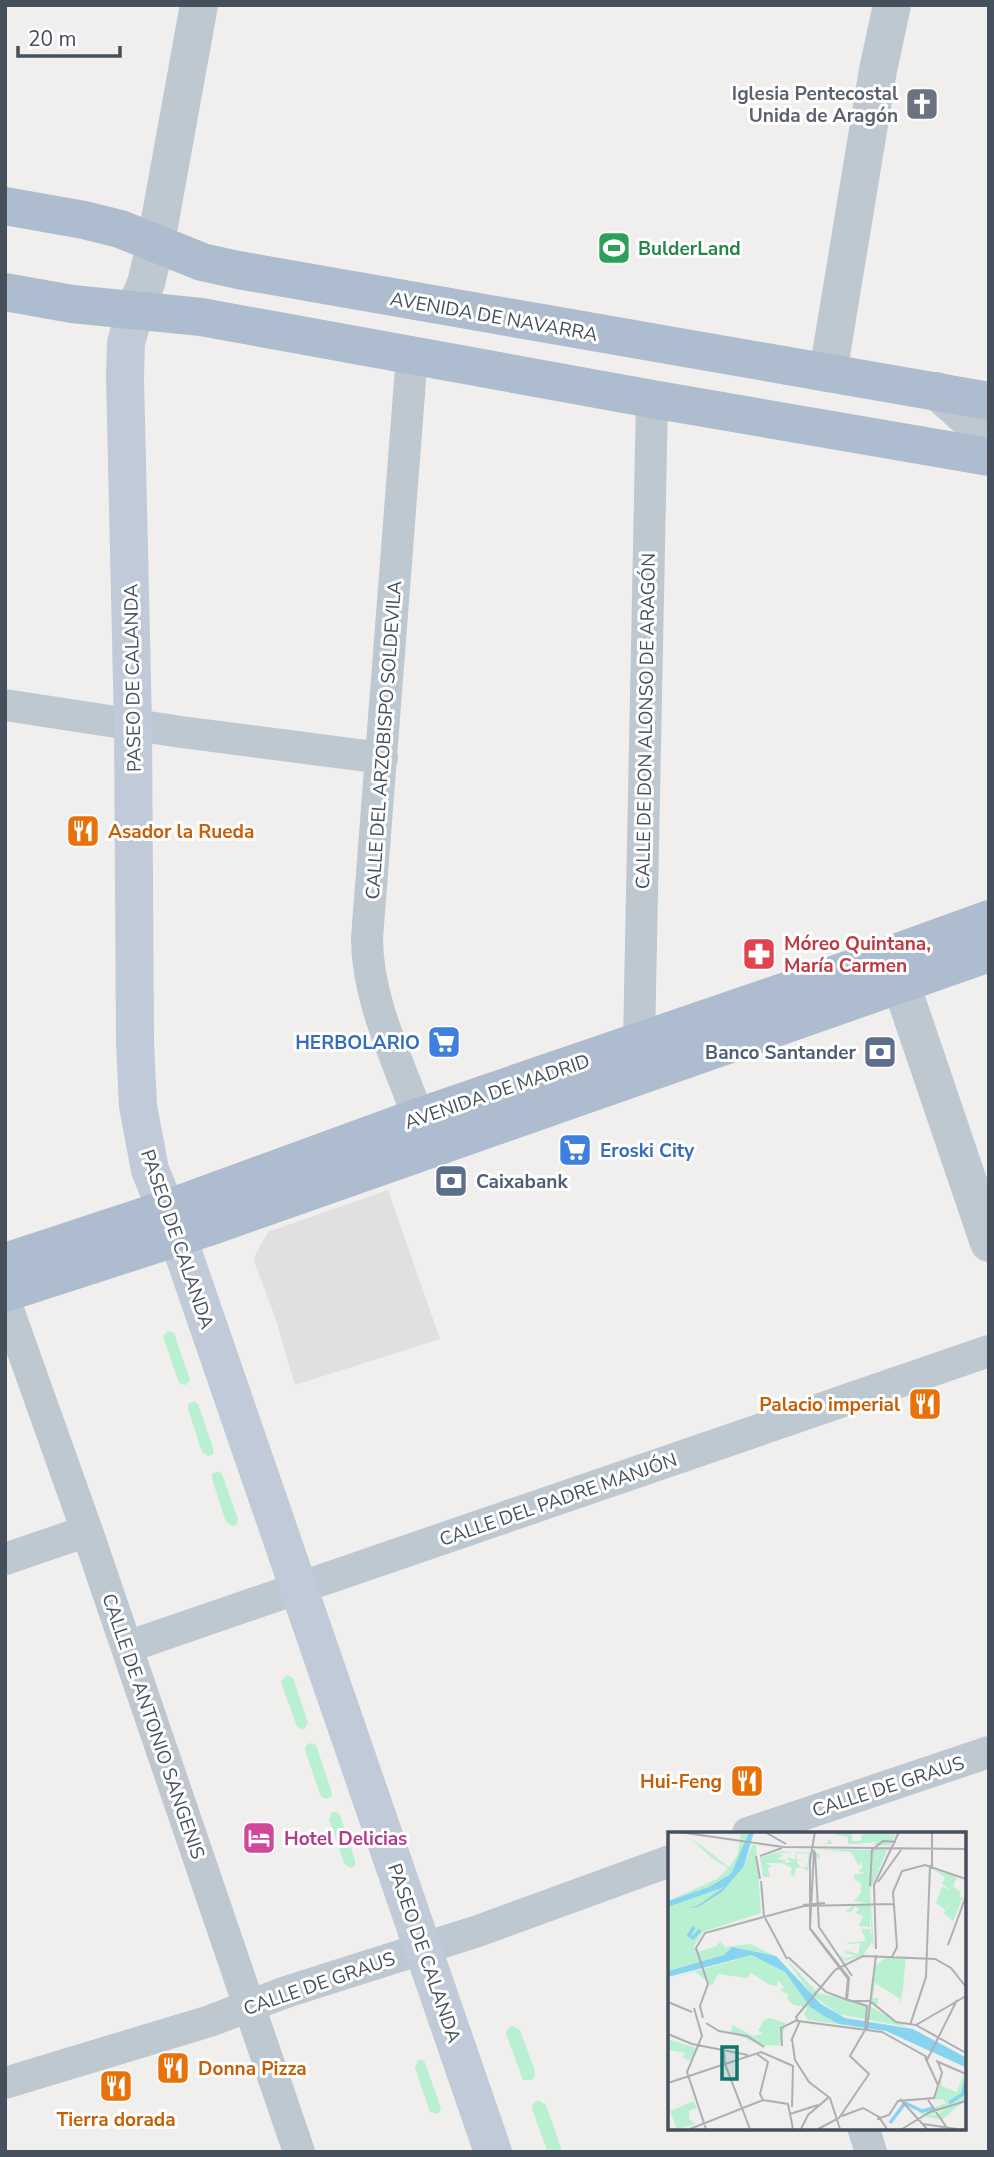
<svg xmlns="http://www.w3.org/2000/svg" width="994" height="2157" font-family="'Nunito Sans',sans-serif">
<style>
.education{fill:#e2dfe0}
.green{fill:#baf0d2}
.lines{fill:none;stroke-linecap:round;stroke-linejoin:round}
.minor{stroke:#bec8d1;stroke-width:32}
.tertiary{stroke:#bec8d1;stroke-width:38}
.secondary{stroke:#c0cad8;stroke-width:38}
.primary{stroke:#adbcce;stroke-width:38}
.labels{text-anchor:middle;stroke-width:6;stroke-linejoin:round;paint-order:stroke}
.worship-label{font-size:19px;font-weight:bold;fill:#5b616d;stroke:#fff;text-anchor:end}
.leisure-label{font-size:19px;font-weight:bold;fill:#27864d;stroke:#fff;text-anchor:start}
.street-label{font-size:19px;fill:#46505c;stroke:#fff}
.food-label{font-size:19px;font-weight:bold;fill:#c56008;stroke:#fff;text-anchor:start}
.health-label{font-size:19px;font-weight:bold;fill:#be3a42;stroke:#fff;text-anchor:start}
.shop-label{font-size:19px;font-weight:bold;fill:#366cbe;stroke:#fff;text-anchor:end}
.service-label{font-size:19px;font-weight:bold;fill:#4e5e75;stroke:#fff;text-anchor:end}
.hotel-label{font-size:19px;font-weight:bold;fill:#b23c85;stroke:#fff;text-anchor:start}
.inset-river{fill:none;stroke:#86d4ef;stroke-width:3.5}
.inset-road{fill:none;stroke:#adafb4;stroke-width:2}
.view{fill:#0f766e;fill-opacity:0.15;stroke:#0f766e;stroke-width:3.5}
.inset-edge{fill:none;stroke:#46505c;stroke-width:3.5}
</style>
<rect width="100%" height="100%" fill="#f1eeee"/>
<path class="education" d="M388,1190L440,1339L295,1385L274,1314L253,1259L268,1232Z"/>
<path class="green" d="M168,1331L174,1333L190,1380L186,1385L179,1383L163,1336Z
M194,1401L198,1404L213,1448V1454L208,1456L202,1452L188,1409V1404Z
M218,1471L222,1474L238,1519L237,1524L233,1526L226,1522L212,1479V1474Z
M286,1675L293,1678L308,1723L304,1730L297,1727L281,1682Z
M309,1743L316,1745L332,1793L331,1797L327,1799L321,1797L305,1750V1747Z
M332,1812H337L340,1815L355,1860V1866L351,1868L345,1865L329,1820Z
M513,2026L520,2030L535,2071V2076L532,2080H523L506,2034L508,2028Z
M418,2060H423L425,2063L441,2108L438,2114L430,2112L415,2068Z
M538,2100L546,2105L561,2148L560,2152L547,2150L532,2109L533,2104Z"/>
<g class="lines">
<path class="minor" d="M412,355L367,938C367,1000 398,1060 418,1117
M5,705L181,732L382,758
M639,1042L652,399
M5,1301L87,1531L299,2152
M5,1559L87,1531
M127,1647L989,1351
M748,1833L989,1752
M5,2083L210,2021L286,1992L478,1931L670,1861
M863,2127L871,2152"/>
<path class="tertiary" d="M135,310L146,283L156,242L199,5
M828,373L878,70L892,5
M937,391L989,437
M873,968L901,984L989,1243"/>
<path class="secondary" d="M135,310L126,343L125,376L133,725L135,1042L138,1106L150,1170L178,1238L493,2152"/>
<path class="primary" d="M5,206L84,220L120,229L202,262L238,270L989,401
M5,292L72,304L201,317L652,399L989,457
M5,1262L166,1209L418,1117L865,964L989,919
M5,1293L206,1228L989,953"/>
</g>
<defs>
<symbol id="church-square" viewBox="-11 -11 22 22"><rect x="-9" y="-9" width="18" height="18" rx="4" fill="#6b7280" stroke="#fff"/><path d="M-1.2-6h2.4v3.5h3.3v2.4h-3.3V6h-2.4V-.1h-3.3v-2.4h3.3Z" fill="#fff"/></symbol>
<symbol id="stadium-square" viewBox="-11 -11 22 22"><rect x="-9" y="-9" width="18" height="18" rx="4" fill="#2e9e5b" stroke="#fff"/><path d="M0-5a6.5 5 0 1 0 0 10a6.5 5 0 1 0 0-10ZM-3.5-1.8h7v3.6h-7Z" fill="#fff"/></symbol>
<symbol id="restaurant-square" viewBox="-11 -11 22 22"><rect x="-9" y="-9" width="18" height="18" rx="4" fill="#e8710a" stroke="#fff"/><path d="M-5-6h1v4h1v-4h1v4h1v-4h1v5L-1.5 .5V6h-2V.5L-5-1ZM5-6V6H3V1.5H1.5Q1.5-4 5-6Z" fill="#fff"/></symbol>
<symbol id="pharmacy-square" viewBox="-11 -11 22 22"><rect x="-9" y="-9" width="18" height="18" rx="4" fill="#e0444e" stroke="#fff"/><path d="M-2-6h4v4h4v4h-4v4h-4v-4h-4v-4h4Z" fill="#fff"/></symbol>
<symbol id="supermarket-square" viewBox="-11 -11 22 22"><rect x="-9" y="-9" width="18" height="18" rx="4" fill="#3f7fe0" stroke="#fff"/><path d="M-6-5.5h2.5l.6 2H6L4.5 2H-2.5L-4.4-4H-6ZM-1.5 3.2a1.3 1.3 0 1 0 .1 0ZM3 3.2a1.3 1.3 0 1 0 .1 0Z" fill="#fff"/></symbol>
<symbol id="bank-square" viewBox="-11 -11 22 22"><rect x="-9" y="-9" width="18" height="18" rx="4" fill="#5c6f8a" stroke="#fff"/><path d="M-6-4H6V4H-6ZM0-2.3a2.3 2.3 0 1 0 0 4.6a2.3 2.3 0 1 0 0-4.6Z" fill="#fff"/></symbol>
<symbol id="hotel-square" viewBox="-11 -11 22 22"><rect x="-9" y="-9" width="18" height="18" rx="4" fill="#d1479c" stroke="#fff"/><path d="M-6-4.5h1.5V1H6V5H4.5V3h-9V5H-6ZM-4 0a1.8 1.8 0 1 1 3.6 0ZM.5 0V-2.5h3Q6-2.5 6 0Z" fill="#fff"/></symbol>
</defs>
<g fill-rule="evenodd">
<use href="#church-square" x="903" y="85" width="38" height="38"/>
<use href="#stadium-square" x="595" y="229" width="38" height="38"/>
<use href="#restaurant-square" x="64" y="812" width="38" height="38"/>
<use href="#pharmacy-square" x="740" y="935" width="38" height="38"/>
<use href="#supermarket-square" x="425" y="1023" width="38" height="38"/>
<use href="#bank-square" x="861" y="1033" width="38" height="38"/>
<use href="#supermarket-square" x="556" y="1131" width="38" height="38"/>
<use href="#bank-square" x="432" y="1162" width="38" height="38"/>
<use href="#restaurant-square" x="906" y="1385" width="38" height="38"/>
<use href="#restaurant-square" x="728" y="1762" width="38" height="38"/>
<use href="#hotel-square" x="240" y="1819" width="38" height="38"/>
<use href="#restaurant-square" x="154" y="2049" width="38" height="38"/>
<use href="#restaurant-square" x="97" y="2067" width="38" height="38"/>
</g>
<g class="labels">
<g class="worship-label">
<text x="898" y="100">Iglesia Pentecostal<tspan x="898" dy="22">Unida de Aragón</tspan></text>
</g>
<g class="leisure-label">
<text x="638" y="255">BulderLand</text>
</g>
<g class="street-label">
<text transform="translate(494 316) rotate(10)" y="7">AVENIDA DE NAVARRA</text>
<text transform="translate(132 678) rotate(-91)" y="7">PASEO DE CALANDA</text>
<text transform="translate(645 721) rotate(-89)" y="7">CALLE DE DON ALONSO DE ARAGÓN</text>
<text transform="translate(383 740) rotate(-86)" y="7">CALLE DEL ARZOBISPO SOLDEVILA</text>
<text transform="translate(497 1091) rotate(-19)" y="7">AVENIDA DE MADRID</text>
<text transform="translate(178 1239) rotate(71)" y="7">PASEO DE CALANDA</text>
<text transform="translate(558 1499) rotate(-19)" y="7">CALLE DEL PADRE MANJÓN</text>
<text transform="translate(154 1726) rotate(71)" y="7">CALLE DE ANTONIO SANGENIS</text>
<text transform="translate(888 1786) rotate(-18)" y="7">CALLE DE GRAUS</text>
<text transform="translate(425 1953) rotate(71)" y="7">PASEO DE CALANDA</text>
<text transform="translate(319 1983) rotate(-19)" y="7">CALLE DE GRAUS</text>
</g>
<g class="food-label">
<text x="108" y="838">Asador la Rueda</text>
<text x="900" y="1411" text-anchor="end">Palacio imperial</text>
<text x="722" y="1788" text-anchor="end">Hui-Feng</text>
<text x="198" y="2075">Donna Pizza</text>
<text x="116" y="2126" text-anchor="middle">Tierra dorada</text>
</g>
<g class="health-label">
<text x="784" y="950">Móreo Quintana,<tspan x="784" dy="22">María Carmen</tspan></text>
</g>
<g class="shop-label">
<text x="420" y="1049">HERBOLARIO</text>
<text x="600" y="1157" text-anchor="start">Eroski City</text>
</g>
<g class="service-label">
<text x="856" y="1059">Banco Santander</text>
<text x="476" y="1188" text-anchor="start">Caixabank</text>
</g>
<g class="hotel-label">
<text x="284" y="1845">Hotel Delicias</text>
</g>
</g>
<g transform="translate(668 1832)">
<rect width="298" height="298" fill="#f1eeee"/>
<path d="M73,0H81L63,42L41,55L0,69L49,47L60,36L44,26L25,9L14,3L17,4L31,12L61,35L70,22ZM184,0V9H193L194,0H227L213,8L228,1L222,14L204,13L210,9L202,11L183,12H148L160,11V6L165,12H180V5L165,2ZM84,13H88L93,81L35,100L26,114L29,120L49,114L50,109L54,115L51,108L57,115L82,112L107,124L64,115L56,123L0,139V75L51,56H56L44,65L55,59L76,34ZM147,17L219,18L202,59L206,116L204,110L195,123L177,129L174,128L170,123V122H176H171L177,127L187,123L178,122L177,118L190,122L192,111L180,112L178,111L197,109L199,112L193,97H202L204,104L202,79V95L191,94L195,84L187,81L191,77L187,74L183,80H178L184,73L202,72L186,69L193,60V52L187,48L201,52L186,47V42L197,41L190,39L194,36V29L191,34L183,20ZM114,19L121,20V24L120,20L109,22L116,23L109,27L119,28L115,31L124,30L120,28V25L127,28L128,20L151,21L152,28L145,22L139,39L134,35H139L141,22L129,21V28H137L128,29L133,35L128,36L126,45L122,42L124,36L114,31H98L104,34L100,36L102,45H95L92,25ZM264,37L289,45L285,54L293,61L291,65H295L285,89L275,81L278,78L284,70L277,78L268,71L274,55L282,58L274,52L277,45ZM85,123L117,140L142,175L171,192L140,188L136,182L139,176L124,172L119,166L121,163L112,158L116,155L110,148L109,154L102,153L83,141L79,146L50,142L44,154L28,140L0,147ZM217,126H238L235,155L239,156H235L232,173L231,166L207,151L205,166H210V173L202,170L207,134ZM118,127L150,161L196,171L239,195L170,182L143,162ZM102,186L118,191L112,213L95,214L62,200L65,193L85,204L95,202L90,198L96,188ZM0,207L28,216L22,229L14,225L18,221L0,218ZM295,242L297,268L274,288L271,281L277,277L259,284L269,282L272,287L258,285L237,270L255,279L278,271L275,267L265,268L273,249L274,254L289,260ZM26,269L29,276L21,279V287L28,292L9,297L2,279Z" fill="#baf0d2"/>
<path d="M81,0H86L76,34L55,59L30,75L18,76L29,74L56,55L0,75V69L41,55L63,42ZM64,115L108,124L153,172L177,186L245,197L297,225V235L218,199L171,192L156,184L142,175L117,140L84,123L0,145V139L56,123Z" fill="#86d4ef"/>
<path class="inset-river" d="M26,95L21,103L25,106L32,98M281,271L295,262L298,246M222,291L237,271L254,279L266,276"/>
<path class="inset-road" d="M11,0L115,15L298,17M97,0L118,12M147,0L142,28V97L180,147L178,167L199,174L197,198L182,224L201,242L171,286L150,297M146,18L142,96L181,146L179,168M147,20L151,95L184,144M88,24L92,47M92,24L114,16M264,37V0M93,49L96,84L119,127M210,50L233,18M202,54L204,18L215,9L228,10M135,73L157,71M280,113L298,64M208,117L206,53L231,0M120,125L158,160L182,169H202L228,190L248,193M224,125L229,115L225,60L234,39L257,33L298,47M0,170L24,180M26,176L34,204L19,240L38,297M35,186L32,174L40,152L28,116L37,101L136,74L226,72M38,191L51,199L79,204L96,215M242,193L258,145L262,33M248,193L298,164M248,193L298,221M199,197L208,123M0,202L24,212L80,223M124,207L127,228L141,250L162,266L172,297M123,209L132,189M114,214L113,196L129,188M56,220L57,232L82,297M89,222L100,230L92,262L95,268M257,225L270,253M259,225L214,200L130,189L128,185L167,138L195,124L267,127L283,136L298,155M259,228L289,168M268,229L298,242M0,251L93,220L125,234M232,267L259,297M260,268L279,296M124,275L125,233M122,282L150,273M174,284L195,276L211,285L219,297M209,287L221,283L230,269L266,266L274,241L270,230M255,292L289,297M22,297L95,268L120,272L125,297M133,297L140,283L161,265M234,297L262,280L298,269"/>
<path class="view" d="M54,215H69V247H54Z"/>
<rect width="298" height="298" class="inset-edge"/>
</g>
<rect width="994" height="2157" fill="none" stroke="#46505c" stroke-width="14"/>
<path d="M18 46v10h102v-10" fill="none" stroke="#46505c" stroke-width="3.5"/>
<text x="28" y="46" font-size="21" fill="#46505c" stroke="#ffffff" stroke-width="5" paint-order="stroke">20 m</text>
</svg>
